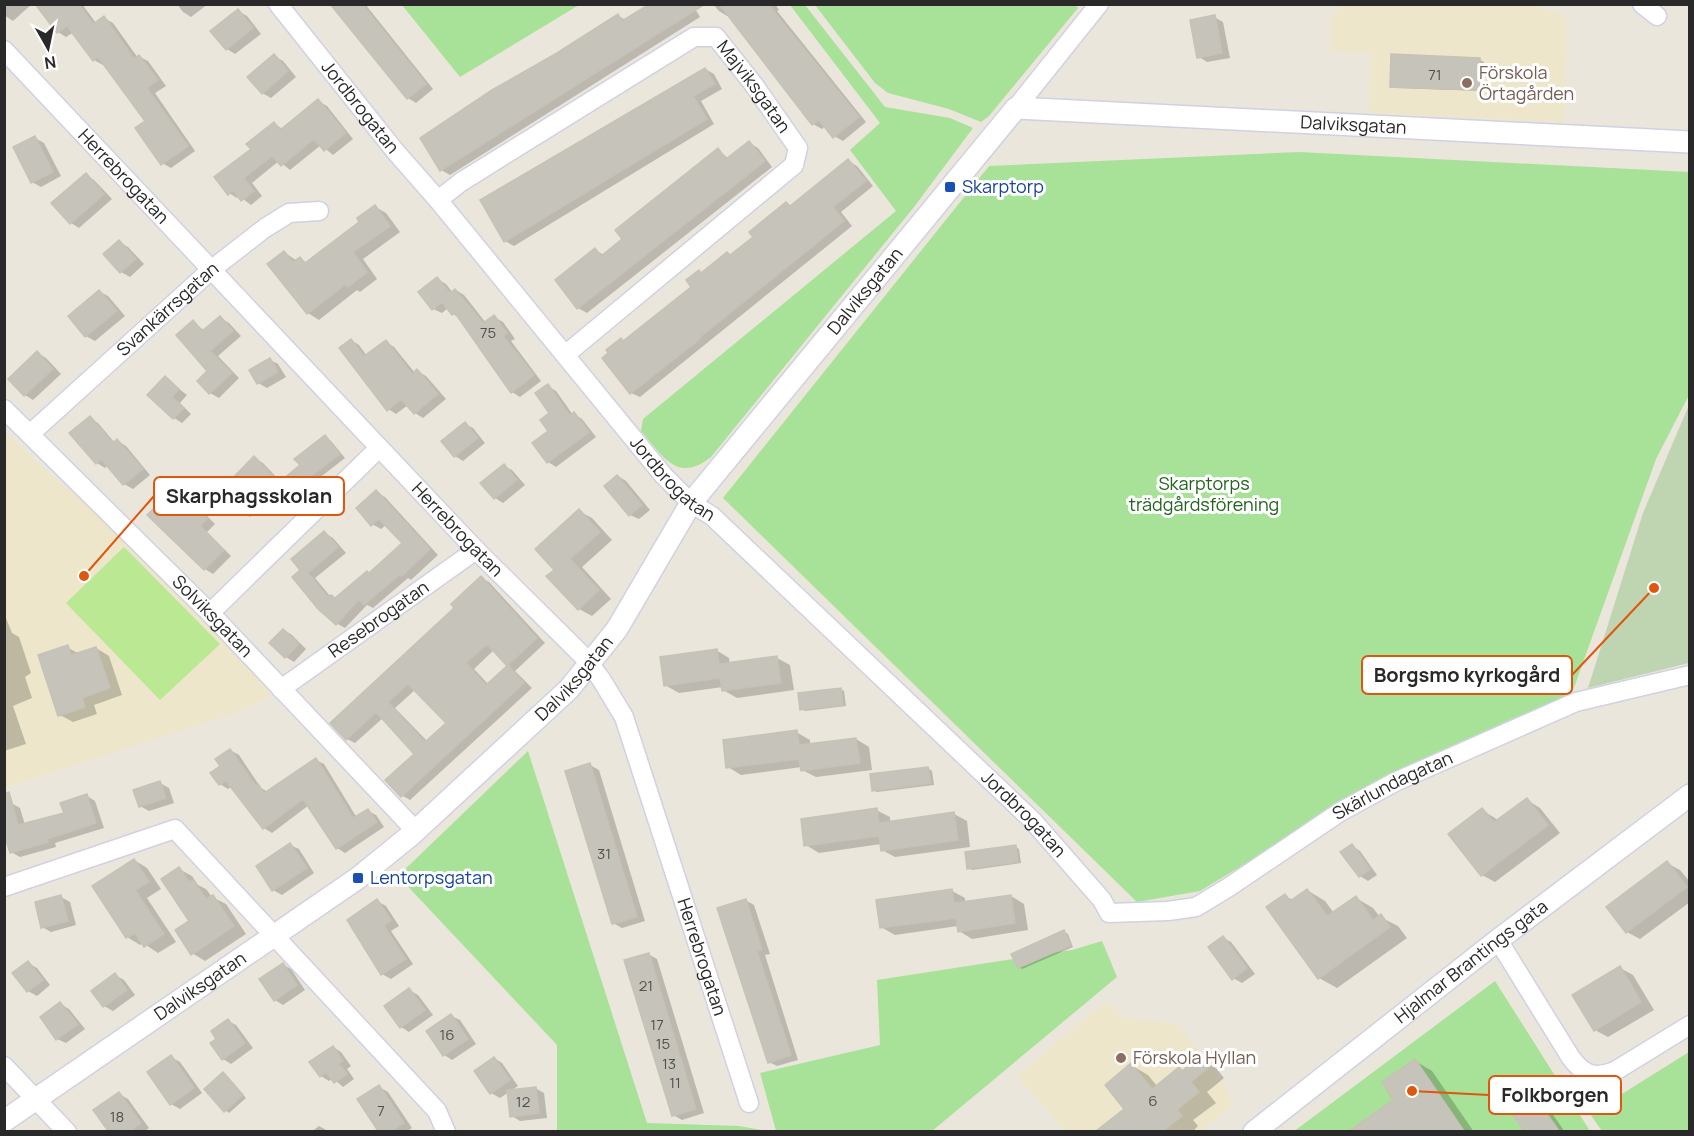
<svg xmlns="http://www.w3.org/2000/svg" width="1694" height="1136" font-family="Manrope,sans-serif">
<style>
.education{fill:#ede6ca}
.green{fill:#a8e198}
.cemetery{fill:#bfd5b2}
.pitch{fill:#bae893}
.shadow{fill:#0003;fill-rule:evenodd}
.building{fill:#c6c3ba;stroke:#c6c2b4;stroke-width:1.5;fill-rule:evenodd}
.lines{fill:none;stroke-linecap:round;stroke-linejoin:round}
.minor-casing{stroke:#d0d1e2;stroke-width:21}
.tertiary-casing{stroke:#d0d1e2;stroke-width:24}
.minor{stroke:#fff;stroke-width:18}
.tertiary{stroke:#fff;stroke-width:21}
.education-dot{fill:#8d6e63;stroke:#fff;stroke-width:2}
.transit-dot{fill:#1a4fb4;stroke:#fff;stroke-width:2}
.labels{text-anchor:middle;stroke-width:6;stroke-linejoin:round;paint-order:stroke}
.number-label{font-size:15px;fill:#50504d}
.education-label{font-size:18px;fill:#785e54;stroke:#fff;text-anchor:start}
.street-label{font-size:18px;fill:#292929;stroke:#fff}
.transit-label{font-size:18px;fill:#164399;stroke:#fff;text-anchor:start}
.park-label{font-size:18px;fill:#21641b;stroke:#fff}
.leader{fill:none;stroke:#de570d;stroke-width:2}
.callout-dot{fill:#de570d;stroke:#fff;stroke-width:2}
.callout{fill:#fff;stroke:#de570d;stroke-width:2}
.callout-label{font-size:20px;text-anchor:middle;font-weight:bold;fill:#292929}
</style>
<rect width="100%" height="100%" fill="#ebe6db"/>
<path class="education" d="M1342,5H1531L1567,16L1565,122L1368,113L1370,53H1330V21Z
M4,430L43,468L127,537L274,693L242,711L5,788Z
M1106,1001L1122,1017L1179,1024L1230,1093L1231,1107L1201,1131H1065L1017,1076Z"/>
<path class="green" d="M1075,4L1078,8L989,116L981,122L949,109L888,93L875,83L815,5Z
M402,5H579L460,77Z
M790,5H805L885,107L950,118L973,128L914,207L711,457C677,484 663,456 641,431L643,419L896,211L850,150L880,123Z
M1299,152L1689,172V395L1656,459L1571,696L1390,776L1200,891L1137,902L723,498L989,166Z
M528,751L647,1123L739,1126L767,1131H557V1045L398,876Z
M1102,941L1117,977L932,1131H776L760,1073L880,1045L877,980L1072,950Z
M1495,981L1590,1131L1293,1132Z
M1689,1052V1131H1602L1590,1114Z"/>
<path class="cemetery" d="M1689,405V663L1588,688L1643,513Z"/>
<path class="pitch" d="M124,547L220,644L160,700L66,603Z"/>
<path class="shadow" d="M4,4H32L13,21L4,15Z
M37,4H82L96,23L104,18L113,23L138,58L140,57L148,61L166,86L155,93L195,151L171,168L162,163L147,121L105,64L103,65L94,60L74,32L66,37L58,32Z
M177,4H208L191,17L183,12Z
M332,4H365L433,89L416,103L408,98Z
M651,4H692L700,17L450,175L441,170L558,54L618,16L626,20Z
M713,4H775L779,10L777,11L866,122L843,141L834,136L825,126L822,129L813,124L729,15L727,16L719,11Z
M238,11L247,16L261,34L235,54L227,49Z
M1214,17L1223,22L1230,58L1207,62L1199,57Z
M274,56L283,61L296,77L271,98L262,93Z
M1480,60L1484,62L1482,91L1395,88L1391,86Z
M705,69L714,74L722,89L701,101L714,124L514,246L505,241Z
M318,101L327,106L353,139L333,155L321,145L290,170L279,161L252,183L262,196L251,205L239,196L237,198L229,193L253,150L274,124L283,129Z
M35,138L44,143L61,176L41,187L32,182Z
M749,143L758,148L772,167L587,313L578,308L595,250L604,255L624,239L718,150L729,159Z
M848,161L857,166L873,186L841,212L852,226L640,397L631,393L624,342L693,287L702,274L727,253L731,256L755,237L786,203L792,207Z
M86,175L94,180L112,199L79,228L71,223Z
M375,207L386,213L400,232L363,259L377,279L360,292L357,290L319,320L308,313L269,265L284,252L297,261L300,259L307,263L361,222Z
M119,242L128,247L144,264L130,277L121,272L105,254Z
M437,279L446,284L453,293L456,290L464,295L486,323L494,317L503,322L515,339L511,341L541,381L520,397L512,392L461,319L453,314L448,308L442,313L433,309Z
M100,292L108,296L125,316L95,341L86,336L70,316Z
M221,318L229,323L241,336L218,356L239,378L219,398L210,393L199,381L209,371L193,322L205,331Z
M351,340L359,345L367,356L386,342L394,347L415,373L417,371L426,376L446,399L423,418L415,413L408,405L396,414L388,409Z
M38,353L46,358L61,374L33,400L25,395Z
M270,360L278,364L286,377L267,388L258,383Z
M165,378L187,395L180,403L191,414L182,423L174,418Z
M548,386L556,391L573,415L574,414L582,419L596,437L556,467L548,462L534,443L550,431L551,413Z
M90,418L98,423L115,443L117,441L126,446L150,475L133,489L124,484L108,465L105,468L97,463Z
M465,424L473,428L485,443L463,461L455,456Z
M325,437L331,441L345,458L313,483L323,496L307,510L300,507L280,485L250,517L241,512L254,458L263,463L281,482L302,465Z
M504,466L512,470L525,485L503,503L495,498Z
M618,476L626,481L650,510L639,519L630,515Z
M176,489L185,494L215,524L207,532L231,556L213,574L205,569Z
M376,492L385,497L438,555L411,580L408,578L373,608L367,605L345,628L336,623L302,570L325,533L333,538L346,553L315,578L330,596L336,599L370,574L404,543L386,525L381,529L372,524Z
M579,511L592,518L612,540L582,567L611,599L592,616L579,609L556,570Z
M481,578L489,582L545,643L515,671L532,688L410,800L401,795L416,754L384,717L355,743L347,739ZM494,650L510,666L489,685L474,669ZM416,689L448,723L428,742L395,708Z
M4,613L12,633L19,637L31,673L25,677L32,698L13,706L26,744L4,751Z
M284,630L292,635L306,649L294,662L286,657Z
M67,647L79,654L96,648L109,656L122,695L94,705L97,714L73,722L60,715Z
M716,650L729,658L730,664L777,658L790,665L794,690L737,698L723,690V687L679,693L665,685Z
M840,689L844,691L846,706L805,711L802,709Z
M796,732L810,740V745L856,739L869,747L872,770L816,777L802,770V767L741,775L728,767Z
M230,750L239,755L261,788L268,792L316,760L324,764L357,818L368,811L376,815L384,827L345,853L337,848L309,805L272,833L264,828L232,786L228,789L220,784L222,767Z
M590,765L599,770L645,921L622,928L613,923Z
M928,768L932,771L934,785L877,792L873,790Z
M160,783L169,788L174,803L149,811L140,806Z
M87,796L95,801L104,828L55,843L56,847L20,857L11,852V803L20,808L25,825L66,814Z
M1527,800L1540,808L1560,833L1495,882L1482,875V810L1498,820Z
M876,810L890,817V823L954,814L967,821L970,847L895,857L882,850L881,844L819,853L806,845Z
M290,845L299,849L314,873L282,895L273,890Z
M1352,846L1360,851L1377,875L1368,881L1360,876Z
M1015,847L1019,849L1021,863L972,870L969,868Z
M134,860L147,868L161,889L147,898L176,942L158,953L143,943L140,945L127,937Z
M1667,863L1680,870L1690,882V902L1640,939L1627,932Z
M179,869L192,876L198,885L206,889L212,897L226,904L246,934L205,961L192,953L191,922Z
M1307,890L1325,901L1334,913L1356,898L1373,908L1380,917L1398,926L1407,938L1337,988L1319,978L1285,896L1293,900Z
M952,891L965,898V903L1011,896L1024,904L1028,930L972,939L959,931L958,926L895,935L881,927Z
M61,897L70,902L76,925L51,932L42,927Z
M745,900L754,905L770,954L765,955L798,1060L777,1066L769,1062Z
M377,901L386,906L399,926L391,931L413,964L391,979L382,974Z
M1064,932L1068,934L1073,947L1022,969L1019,967Z
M1223,938L1231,942L1255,974L1242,983L1233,978Z
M648,954L657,959L704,1113L682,1120L673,1115Z
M28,963L37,968L50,985L37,996L28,991L15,974Z
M283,965L291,969L305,990L283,1005L275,1000Z
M1620,968L1633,975L1654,1010L1608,1037L1595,1030Z
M115,975L124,980L135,995L113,1011L104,1006L93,991Z
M409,990L418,995L433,1015L409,1032L401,1027Z
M60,1004L69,1009L85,1029L66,1043L57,1039Z
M451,1016L460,1020L476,1044L452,1060L444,1055Z
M228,1021L236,1025L253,1048L231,1064L223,1059L218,1039Z
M333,1047L341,1052L351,1066L347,1069L354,1079L343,1087L333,1078L329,1081L321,1076Z
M171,1057L180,1062L202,1093L180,1109L171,1104Z
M494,1058L502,1063L518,1086L509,1092L535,1088L544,1093L547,1118L520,1121L512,1116L509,1092L500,1098L491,1093L476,1071Z
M1199,1059L1216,1068L1224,1078L1207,1092L1216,1103L1193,1120L1198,1126L1192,1132H1104L1102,1129L1126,1109L1131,1065L1148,1075L1157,1086L1179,1069L1183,1072Z
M1415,1061L1432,1071L1474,1132H1351L1395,1100Z
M227,1076L246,1098L229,1113L225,1110Z
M1526,1086L1538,1093L1565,1132H1526L1504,1100Z
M379,1087L388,1092L412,1128L406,1132H380L359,1100Z
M119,1094L128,1099L149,1128L144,1132H110L95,1110Z
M319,1126L328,1131V1132H311Z"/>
<path class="building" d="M35,4H79L93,24L104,16L134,59L139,55L158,80L147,88L188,146L161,165L135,128L145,121L98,57L93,61L67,26L57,33Z
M330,4H362L426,84L407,99Z
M705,4L440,171L420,138L492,90L557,53L618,14L622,21L648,5Z
M719,4H768L859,117L833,138L819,120L812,125Z
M238,9L253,28L226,50L210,31Z
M1215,15L1222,53L1197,58L1190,20Z
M274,54L288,71L262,94L247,77Z
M1391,54L1480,58L1479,90L1390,87Z
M705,68L715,84L693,96L707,119L504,242L480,200Z
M318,99L346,133L324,151L314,139L281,166L272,156L244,178L254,191L241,201L233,190L228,195L214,177L251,149L246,144L274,122L280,130Z
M35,136L53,172L31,183L13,147Z
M749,141L765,161L577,309L555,280L595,248L601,256L622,239L615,230L718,148L726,159Z
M848,159L866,181L833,207L844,221L699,338L700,339L630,394L602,358L608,353L606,350L621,338L623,341L691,287L686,280L699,270L701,273L727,252L730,255L753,237L749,232L786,202L790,206Z
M86,173L104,194L70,224L51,203Z
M375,205L390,226L353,252L367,272L348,287L346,284L307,314L267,264L284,251L293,262L300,257L305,263L359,222L357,218Z
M119,240L136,259L120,273L103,254Z
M437,277L450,293L455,289L483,323L494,315L507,333L503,336L534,375L511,393L455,313L452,315L442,302L432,310L418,292Z
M99,290L117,311L85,337L68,316Z
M220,316L233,331L210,351L232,373L209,394L197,381L207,371L176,335L193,320L202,331Z
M351,339L364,356L386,340L412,374L417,369L438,394L414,414L401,399L387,411L339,348Z
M37,351L53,369L24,396L8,379Z
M270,358L278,372L257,384L249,370Z
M165,376L179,389L172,397L184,408L173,419L147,395Z
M548,384L570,416L574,412L589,432L547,463L532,443L548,431L540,420L549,413L535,393Z
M90,416L113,443L117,439L143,469L123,485L101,459L96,464L69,433Z
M465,422L478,438L454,457L441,441Z
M325,435L340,454L307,479L317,491L299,508L277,484L300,465L294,459Z
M254,456L275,478L240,513L219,492Z
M504,464L517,480L494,499L480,483Z
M617,475L642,505L629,516L604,486Z
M176,487L207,519L200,526L224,550L204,570L147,515Z
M376,490L430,549L402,576L400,574L364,605L359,599L336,625L318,609L292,577L300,570L291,559L324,531L338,547L308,573L328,597L331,595L335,598L367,571L369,573L402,543L379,519L371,526L356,508Z
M579,509L600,532L570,559L599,590L578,610L546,576L554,570L535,549Z
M481,576L537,638L507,666L487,644L466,663L486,685L508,665L524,683L401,797L385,780L414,754L376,712L346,740L330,723L454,608L451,604ZM408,684L446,723L425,742L388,702Z
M283,629L299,644L285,658L269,643Z
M68,645L71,655L96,647L110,688L82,698L85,707L58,716L38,655Z
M717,649L719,664L777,656L781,683L722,691L720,678L664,686L660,657Z
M841,688L843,705L800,710L798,693Z
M797,730L799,745L856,738L860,763L801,771L799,759L726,768L723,740Z
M230,749L256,786L258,784L264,793L316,758L353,818L368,809L377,822L336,849L303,799L263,829L226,781L219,785L210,773L220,766L215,759Z
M590,763L637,917L612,924L565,771Z
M928,767L931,783L872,791L870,774Z
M160,781L166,798L139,807L133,790Z
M9,792L18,825L64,813L60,803L87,794L96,823L47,839L48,842L10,853L4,833V793Z
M1527,798L1548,825L1481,876L1448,834L1482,808L1494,822Z
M877,808L879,823L954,812L958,840L881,851L879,836L804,846L801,819Z
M290,843L307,868L272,891L256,866Z
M1352,844L1370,869L1359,877L1340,852Z
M1016,845L1018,862L967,869L965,852Z
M134,859L149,882L135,890L164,934L144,947L135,933L126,938L92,886Z
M1667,861L1687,887L1626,933L1606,907Z
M179,867L189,882L193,880L206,899L213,895L234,926L191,955L175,930L189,921L161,879Z
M952,889L954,903L1011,895L1015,923L958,932L956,918L880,928L876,900Z
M1307,889L1327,916L1356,896L1373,920L1381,914L1390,927L1318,979L1266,907L1285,894L1290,901Z
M61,895L68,921L41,928L35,902Z
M377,899L391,920L384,926L406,959L381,975L347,920Z
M746,899L762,950L757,951L791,1055L768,1063L717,908Z
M1064,930L1071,945L1018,968L1011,954Z
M1223,936L1247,968L1232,980L1208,947Z
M649,953L696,1109L672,1116L624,960Z
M28,961L43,980L27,992L12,973Z
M283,963L297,985L274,1001L259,979Z
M1620,966L1641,1002L1594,1031L1572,995Z
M115,973L127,990L103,1007L91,991Z
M409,988L425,1010L400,1028L384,1006Z
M60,1002L78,1024L56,1040L40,1017Z
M451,1014L468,1039L443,1056L426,1031Z
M228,1019L245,1043L222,1060L210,1043L216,1039L211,1031Z
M333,1046L343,1061L339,1064L347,1074L334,1083L326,1072L320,1077L309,1062Z
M171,1055L194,1088L170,1105L147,1072Z
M494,1057L510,1080L490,1094L474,1071Z
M1199,1057L1208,1068L1191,1082L1199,1092L1177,1110L1182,1116L1163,1131H1096L1124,1109L1105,1085L1131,1063L1152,1089L1179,1067L1182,1071Z
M1415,1059L1464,1131H1349L1393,1100L1382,1082Z
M223,1072L243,1095L224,1112L204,1089Z
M1526,1084L1559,1131H1524L1502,1100Z
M379,1085L404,1123L391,1131H378L357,1099Z
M536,1087L539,1113L510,1117L507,1090Z
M119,1092L141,1123L130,1131H108L93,1110Z"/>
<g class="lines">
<defs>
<g id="minor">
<path id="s1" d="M278,4L395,151L438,200L664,476L691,503L712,516L1032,820L1102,900L1109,913L1168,911L1196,907L1229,887L1340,812L1395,782L1576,702L1690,675"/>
<path d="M1642,4L1657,16"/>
<path id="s2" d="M4,50L476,550L584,657L601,679L624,717L749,1103"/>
<path d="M1016,108L1099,4"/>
<path id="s3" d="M438,200L461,182L694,37H716L754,85L798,148L794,165L565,355"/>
<path id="s4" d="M4,409L210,613L415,830"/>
<path id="s5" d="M30,434L211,270L265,228L289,213L319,211"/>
<path d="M210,613L379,448"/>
<path id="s6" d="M281,689L476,550"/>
<path d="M4,887L175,829L437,1111L446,1132"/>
<path d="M1498,940L1571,1058C1584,1075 1594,1079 1615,1071L1690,1025"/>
<path d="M4,1066L67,1132"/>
</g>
<g id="tertiary">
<path id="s7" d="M4,1121L358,878L411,835L569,689L617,629L691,503L1016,108L1690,142"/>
<path id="s8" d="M1254,1132L1498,940L1690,795"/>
</g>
</defs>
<use href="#minor" class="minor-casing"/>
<use href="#tertiary" class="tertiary-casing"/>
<use href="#minor" class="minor"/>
<use href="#tertiary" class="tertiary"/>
</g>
<g class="education-dot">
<circle cx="1467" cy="83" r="6"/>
<circle cx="1121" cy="1058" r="6"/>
</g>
<g class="transit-dot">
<rect x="944" y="181" width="12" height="12" rx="3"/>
<rect x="352" y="872" width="12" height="12" rx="3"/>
</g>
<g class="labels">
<g class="number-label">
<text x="1435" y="80">71</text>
<text x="488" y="338">75</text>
<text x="604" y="859">31</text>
<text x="646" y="991">21</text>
<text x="657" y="1030">17</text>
<text x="447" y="1040">16</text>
<text x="663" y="1049">15</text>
<text x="669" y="1069">13</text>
<text x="675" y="1088">11</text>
<text x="1153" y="1106">6</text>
<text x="523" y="1107">12</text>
<text x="381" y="1116">7</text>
<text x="117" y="1122">18</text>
</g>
<g class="education-label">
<text x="1479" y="79">Förskola<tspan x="1479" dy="21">Örtagården</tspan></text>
<text x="1133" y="1064">Förskola Hyllan</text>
</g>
<g class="street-label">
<text dy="6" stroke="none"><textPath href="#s3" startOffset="388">Majviksgatan</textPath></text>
<text dy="6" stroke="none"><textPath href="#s1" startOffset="132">Jordbrogatan</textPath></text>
<text dy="6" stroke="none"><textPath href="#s7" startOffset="1785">Dalviksgatan</textPath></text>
<text dy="6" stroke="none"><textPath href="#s2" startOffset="174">Herrebrogatan</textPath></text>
<text dy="6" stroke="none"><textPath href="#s7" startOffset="1210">Dalviksgatan</textPath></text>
<text dy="6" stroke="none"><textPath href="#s5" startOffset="186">Svankärrsgatan</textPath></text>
<text dy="6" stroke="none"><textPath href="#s1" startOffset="618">Jordbrogatan</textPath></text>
<text dy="6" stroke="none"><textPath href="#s2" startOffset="660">Herrebrogatan</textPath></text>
<text dy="6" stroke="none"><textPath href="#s4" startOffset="294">Solviksgatan</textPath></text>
<text dy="6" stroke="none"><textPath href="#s6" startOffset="120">Resebrogatan</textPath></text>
<text dy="6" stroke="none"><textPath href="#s7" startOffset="724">Dalviksgatan</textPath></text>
<text dy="6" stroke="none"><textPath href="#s1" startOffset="1554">Skärlundagatan</textPath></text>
<text dy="6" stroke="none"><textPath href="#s1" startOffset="1104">Jordbrogatan</textPath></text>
<text dy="6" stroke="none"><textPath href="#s2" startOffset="1164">Herrebrogatan</textPath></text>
<text dy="6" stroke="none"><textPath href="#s8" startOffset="276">Hjalmar Brantings gata</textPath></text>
<text dy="6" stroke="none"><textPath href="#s7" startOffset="238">Dalviksgatan</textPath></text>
</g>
<g class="transit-label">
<text x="962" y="193">Skarptorp</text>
<text x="370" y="884">Lentorpsgatan</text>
</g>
<g class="park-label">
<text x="1204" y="490">Skarptorps<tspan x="1204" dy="21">trädgårdsförening</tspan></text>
</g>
</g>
<path class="leader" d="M84 576L154 496M1654 588L1572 675M1412 1091L1489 1095"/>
<g class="callout-dot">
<circle cx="84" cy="576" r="6"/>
<circle cx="1654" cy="588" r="6"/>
<circle cx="1412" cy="1091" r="6"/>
</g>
<g class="callout">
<rect x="154" y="477" width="190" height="38" rx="6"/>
<rect x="1362" y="656" width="210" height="38" rx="6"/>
<rect x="1489" y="1076" width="132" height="38" rx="6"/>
</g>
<g class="callout-label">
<text x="249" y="503">Skarphagsskolan</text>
<text x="1467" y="682">Borgsmo kyrkogård</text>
<text x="1555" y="1102">Folkborgen</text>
</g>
<rect width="1694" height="1136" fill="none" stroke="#292929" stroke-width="12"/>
<g transform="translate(48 48) rotate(171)" stroke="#ffffff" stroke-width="4.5" paint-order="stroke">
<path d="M0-4.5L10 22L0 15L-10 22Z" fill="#292929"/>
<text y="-9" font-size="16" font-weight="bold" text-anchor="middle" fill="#292929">N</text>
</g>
</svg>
